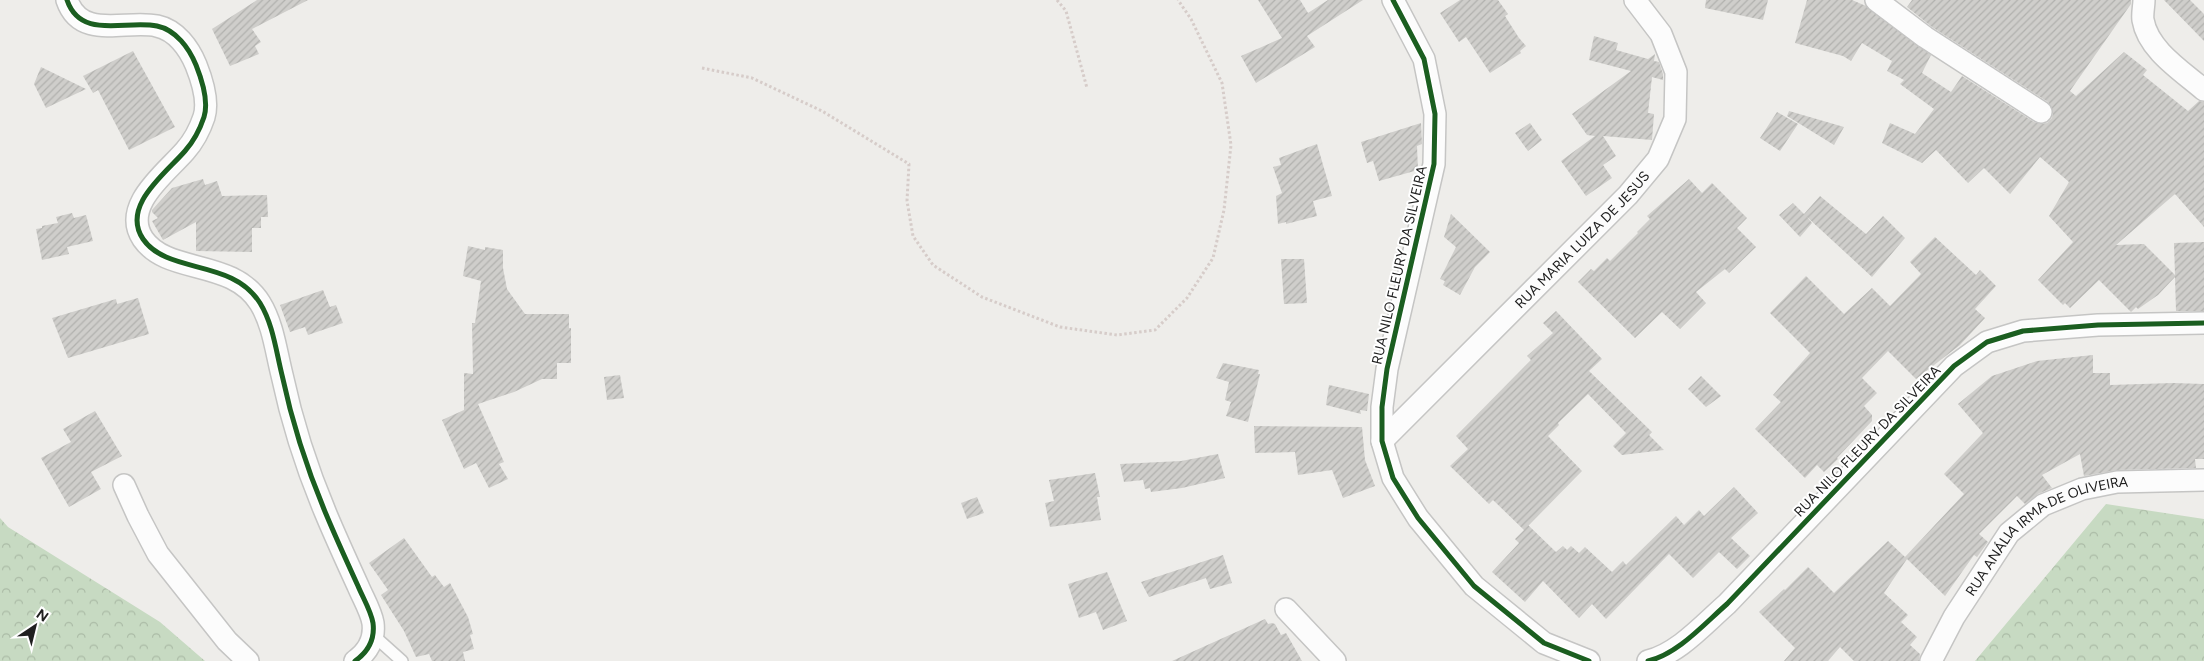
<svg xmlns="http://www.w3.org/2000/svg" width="2204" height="661" font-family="Figtree,sans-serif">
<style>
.forest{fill:url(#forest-crowns)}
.building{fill:url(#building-hatch)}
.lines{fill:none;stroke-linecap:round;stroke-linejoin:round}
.service-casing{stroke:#c5c5c4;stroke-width:14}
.minor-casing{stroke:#c5c5c4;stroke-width:24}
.path{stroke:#d6ccc9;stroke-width:3;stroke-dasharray:2.5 2.5;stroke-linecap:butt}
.service{stroke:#fcfcfc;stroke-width:11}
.minor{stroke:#fcfcfc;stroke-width:21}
.cycleway-casing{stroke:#fff;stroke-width:8}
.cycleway{stroke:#1b5e20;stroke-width:5}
.labels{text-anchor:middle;stroke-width:4;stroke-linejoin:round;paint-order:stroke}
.street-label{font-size:14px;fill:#202020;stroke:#fff}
</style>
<defs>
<pattern id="forest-crowns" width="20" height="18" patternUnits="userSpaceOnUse" patternTransform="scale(1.25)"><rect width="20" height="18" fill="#c7dac2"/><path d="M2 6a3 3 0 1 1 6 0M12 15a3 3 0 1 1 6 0" fill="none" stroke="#abbba6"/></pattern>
<pattern id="building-hatch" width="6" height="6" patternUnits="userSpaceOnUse" patternTransform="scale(1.25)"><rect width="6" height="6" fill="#cfcecb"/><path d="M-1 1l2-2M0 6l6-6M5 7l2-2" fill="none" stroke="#b1b1ae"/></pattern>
</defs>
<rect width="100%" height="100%" fill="#eeedea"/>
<path class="forest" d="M2106,504L2204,519V661H1975Z
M0,518L8,527L160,622L205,661H0Z"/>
<path class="building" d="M257,0H308L252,29L261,42L255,46L259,54L230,66L212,29Z
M1258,0H1300L1308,13L1328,0H1363L1307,36L1315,47L1256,83L1241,56L1282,38Z
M1460,0H1498L1508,14L1505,16L1519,38L1526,46L1520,51L1521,53L1490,73L1466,37L1459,42L1440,13Z
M1706,0H1768L1763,20L1705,8Z
M1807,0H1852L1866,6L1931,55L1922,73L1951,92L1962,76L2034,122L2041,124L2047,123L2052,118L2053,112L2048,102L1932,27L1907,7L1912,0H2131V4L2070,91L2076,96L2124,52L2147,70L2143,75L2188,111L2199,101L2204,102V227L2175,194L2116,245L2144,244L2175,275L2174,243L2204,242V311H2176L2175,277L2158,295L2138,309L2136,307L2131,312L2099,280L2070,308L2065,303L2063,305L2038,280L2073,242L2049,216L2069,182L2040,157L2010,194L1984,168L1968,183L1936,150L1922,163L1882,143L1890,123L1915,134L1934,109L1900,84L1904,80L1887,71L1892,61L1862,43L1851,61L1843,56L1795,43Z
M2164,0H2190L2204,14V41Z
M1594,36L1618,43L1616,50L1648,59L1655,54L1654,61L1659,62L1663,74V80L1652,77L1648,113L1654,114L1652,140L1603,136L1616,156L1603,165L1612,178L1586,196L1561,161L1595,136L1587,135L1572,114L1631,71L1589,60Z
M133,51L175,127L129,150L98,90L93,93L83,76Z
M41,67L86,89L46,108L34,84Z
M1789,111L1844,127L1834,145L1787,116Z
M1777,112L1798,124L1780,151L1760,138Z
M1421,123L1422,144L1417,146L1418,170L1379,181L1373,161L1367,163L1361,142Z
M1530,123L1542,140L1528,151L1515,133Z
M1317,144L1332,196L1313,201L1317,216L1286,224V222L1278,224L1276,196L1282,193L1273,167L1281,165L1279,158Z
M203,179L205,185L217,181L222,196L267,195L268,217H261V228H252V252L196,251V222L163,240L152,221L158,218L152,212V210L172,188Z
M1689,179L1702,193L1712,183L1747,218L1737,228L1756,247L1729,273L1725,269L1696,292L1706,303L1680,329L1662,312L1635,338L1578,282L1591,269L1594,271L1607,258L1610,261L1638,233L1637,232L1650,219L1647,216Z
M1820,196L1866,234L1883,216L1905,238L1872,277L1807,217L1812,223L1800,237L1779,215L1793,203L1804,214Z
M72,213L74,218L86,215L93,241L67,247L69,254L42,260L36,229L42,228V226L58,223L56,217Z
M1451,214L1490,252L1475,267L1460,295L1443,285L1445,281L1440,279L1456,247L1444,237Z
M1935,237L1976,275L1980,270L1996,286L1975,309L1985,318L1960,345L1916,379L1888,351L1862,378L1877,393L1864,406L1872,415V421L1837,458L1838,459L1824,472L1817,465L1805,478L1755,429L1781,402L1773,395L1810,353L1770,313L1806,276L1844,314L1872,288L1890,306L1921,274L1910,262Z
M468,246L485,250V247L503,250V268L507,289L525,314H569V328H571V363H557V379H542L514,392L478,404L504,462L499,464L508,479L489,488L476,463L464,469L442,420L464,410V373L473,374L472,323H475L481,281L463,276Z
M1281,259H1304L1307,303L1284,304Z
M323,290L330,307L336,305L343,323L308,335L305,327L290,332L280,305Z
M138,298L149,334L68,358L52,318L116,299L117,304Z
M1556,311L1602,359L1589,371L1652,432L1649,435L1664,450L1622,455L1613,446L1626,433L1588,394L1558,423L1559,425L1548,436L1582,471L1527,527L1528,525L1556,552L1563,546L1567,550L1571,546L1579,553L1585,547L1612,572L1623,561L1626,565L1676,516L1684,525L1699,510L1704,516L1734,487L1758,513L1731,538L1750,556L1737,569L1719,552L1693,578L1669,554L1606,619L1592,604L1579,618L1543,581L1525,602L1492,572L1519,543L1515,539L1524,530L1493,500L1489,504L1450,466L1468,449L1456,436L1531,360L1527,356L1553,333L1543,323Z
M2093,355V373H2110V385L2173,383L2204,384V459H2195L2196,468L2117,470L2084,476L2080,454L2042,475L2052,488L2038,494L2025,504L2017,496L1979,534L1988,542L1977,557L1974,555L1945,596L1907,559L1884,593L1908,615L1901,622L1917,637L1910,645L1920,654L1919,661H1854L1840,647L1828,661H1784L1795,648L1759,612L1784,589L1785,590L1808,567L1834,593L1888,541L1905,557L1964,494L1944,474L1983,433L1958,404L1992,376L2037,361Z
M1223,363L1259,370L1258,374H1260L1248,422L1226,416L1231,402L1225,400L1229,382L1216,378Z
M620,375L624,398L607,400L604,377Z
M1701,376L1721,396L1706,407L1688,389Z
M1329,385L1369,394L1367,411L1360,410L1361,414L1326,405Z
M95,411L122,456L91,472L101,489L69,507L41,458L71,442L63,429Z
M1254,426L1362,427L1365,460L1375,486L1343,498L1332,470L1298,475L1295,452L1255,453Z
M1218,454L1225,478L1182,488L1151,492L1150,488L1145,489L1143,480L1124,482L1120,464L1181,461Z
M1095,473L1100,497H1097L1101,520L1050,527L1045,503L1054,501L1049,480Z
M977,497L984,513L967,519L961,503Z
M404,538L432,577L435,575L444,587L450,583L468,617L473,634L470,635L474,649L463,652L465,661H432L429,654L416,657L404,631L381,595L388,590L369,563Z
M1223,555L1232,583L1210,589L1206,578L1149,597L1141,582Z
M1107,572L1127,621L1103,630L1096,612L1079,618L1068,584Z
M1265,619L1268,624L1272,623L1275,624L1281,635L1286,633L1302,661H1172Z"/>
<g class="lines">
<defs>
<path id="service" d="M373,635L402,661"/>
<g id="minor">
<path d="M67,0C81,41 127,19 157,26C176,30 189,48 196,65C202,80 209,101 204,117C200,129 193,142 185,151C165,174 121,206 143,239C168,275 232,258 260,303C273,324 276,351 282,375C292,422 307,469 326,514C336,538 347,562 358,586C363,598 371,611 373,623C375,639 368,652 355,661"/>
<path d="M1393,0L1424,59L1435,114L1434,164L1387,369L1382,407V441L1393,478L1418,518L1474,586L1544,643L1589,661"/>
<path d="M1876,0L1925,37L2041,112"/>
<path d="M2144,0C2144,6 2142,14 2143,20C2148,50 2182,71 2204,90"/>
<path id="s1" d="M1382,441L1628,195L1658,159L1675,119L1676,72L1661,34L1635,0"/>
<path d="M124,485L138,516L158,554L227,641L248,661"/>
<path d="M1286,609L1335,661"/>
<path d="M1648,661C1678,654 1704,624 1727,604L1954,366L1987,342L2023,331L2098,325L2204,323"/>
<path id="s2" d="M1931,661L1954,617L2009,533L2043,505L2082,489L2117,482L2204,480"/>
</g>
</defs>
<use href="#service" class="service-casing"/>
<use href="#minor" class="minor-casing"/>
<path class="path" d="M1057,0L1066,11L1087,88
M702,68L752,78L822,111L909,164L907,201L913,236L933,265L982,297L1060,327L1117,335L1155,330L1187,298L1213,258L1224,210L1231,145L1222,83L1191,19L1178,0"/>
<use href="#service" class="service"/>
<use href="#minor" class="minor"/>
<defs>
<path id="cycleway" d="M67,0C81,41 127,19 157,26C176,30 189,48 196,65C202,80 209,101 204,117C200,129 193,142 185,151C165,174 121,206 143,239C168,275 232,258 260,303C273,324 276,351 282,375C292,422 307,469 326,514C336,538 347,562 358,586C363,598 371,611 373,623C375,639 368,652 355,661
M1393,0L1424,59L1435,114L1434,164L1387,369L1382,407V441L1393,478L1418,518L1474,586L1544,643L1589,661
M1648,661C1678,654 1704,624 1727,604L1954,366L1987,342L2023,331L2098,325L2204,323"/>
</defs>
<use href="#cycleway" class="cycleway-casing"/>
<use href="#cycleway" class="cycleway"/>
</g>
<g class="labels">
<g class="street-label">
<text dy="5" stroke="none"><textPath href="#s1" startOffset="284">RUA MARIA LUIZA DE JESUS</textPath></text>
<text transform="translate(1399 265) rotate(-77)" y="5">RUA NILO FLEURY DA SILVEIRA</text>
<text transform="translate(1867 441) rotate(-46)" y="5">RUA NILO FLEURY DA SILVEIRA</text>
<text dy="5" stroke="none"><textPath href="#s2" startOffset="180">RUA ANÁLIA IRMA DE OLIVEIRA</textPath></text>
</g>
</g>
<g transform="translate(35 626) rotate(35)" stroke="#ffffff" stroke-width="4" paint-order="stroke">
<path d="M0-4L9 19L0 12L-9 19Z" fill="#202020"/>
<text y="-8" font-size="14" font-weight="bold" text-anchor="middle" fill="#202020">N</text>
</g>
</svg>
